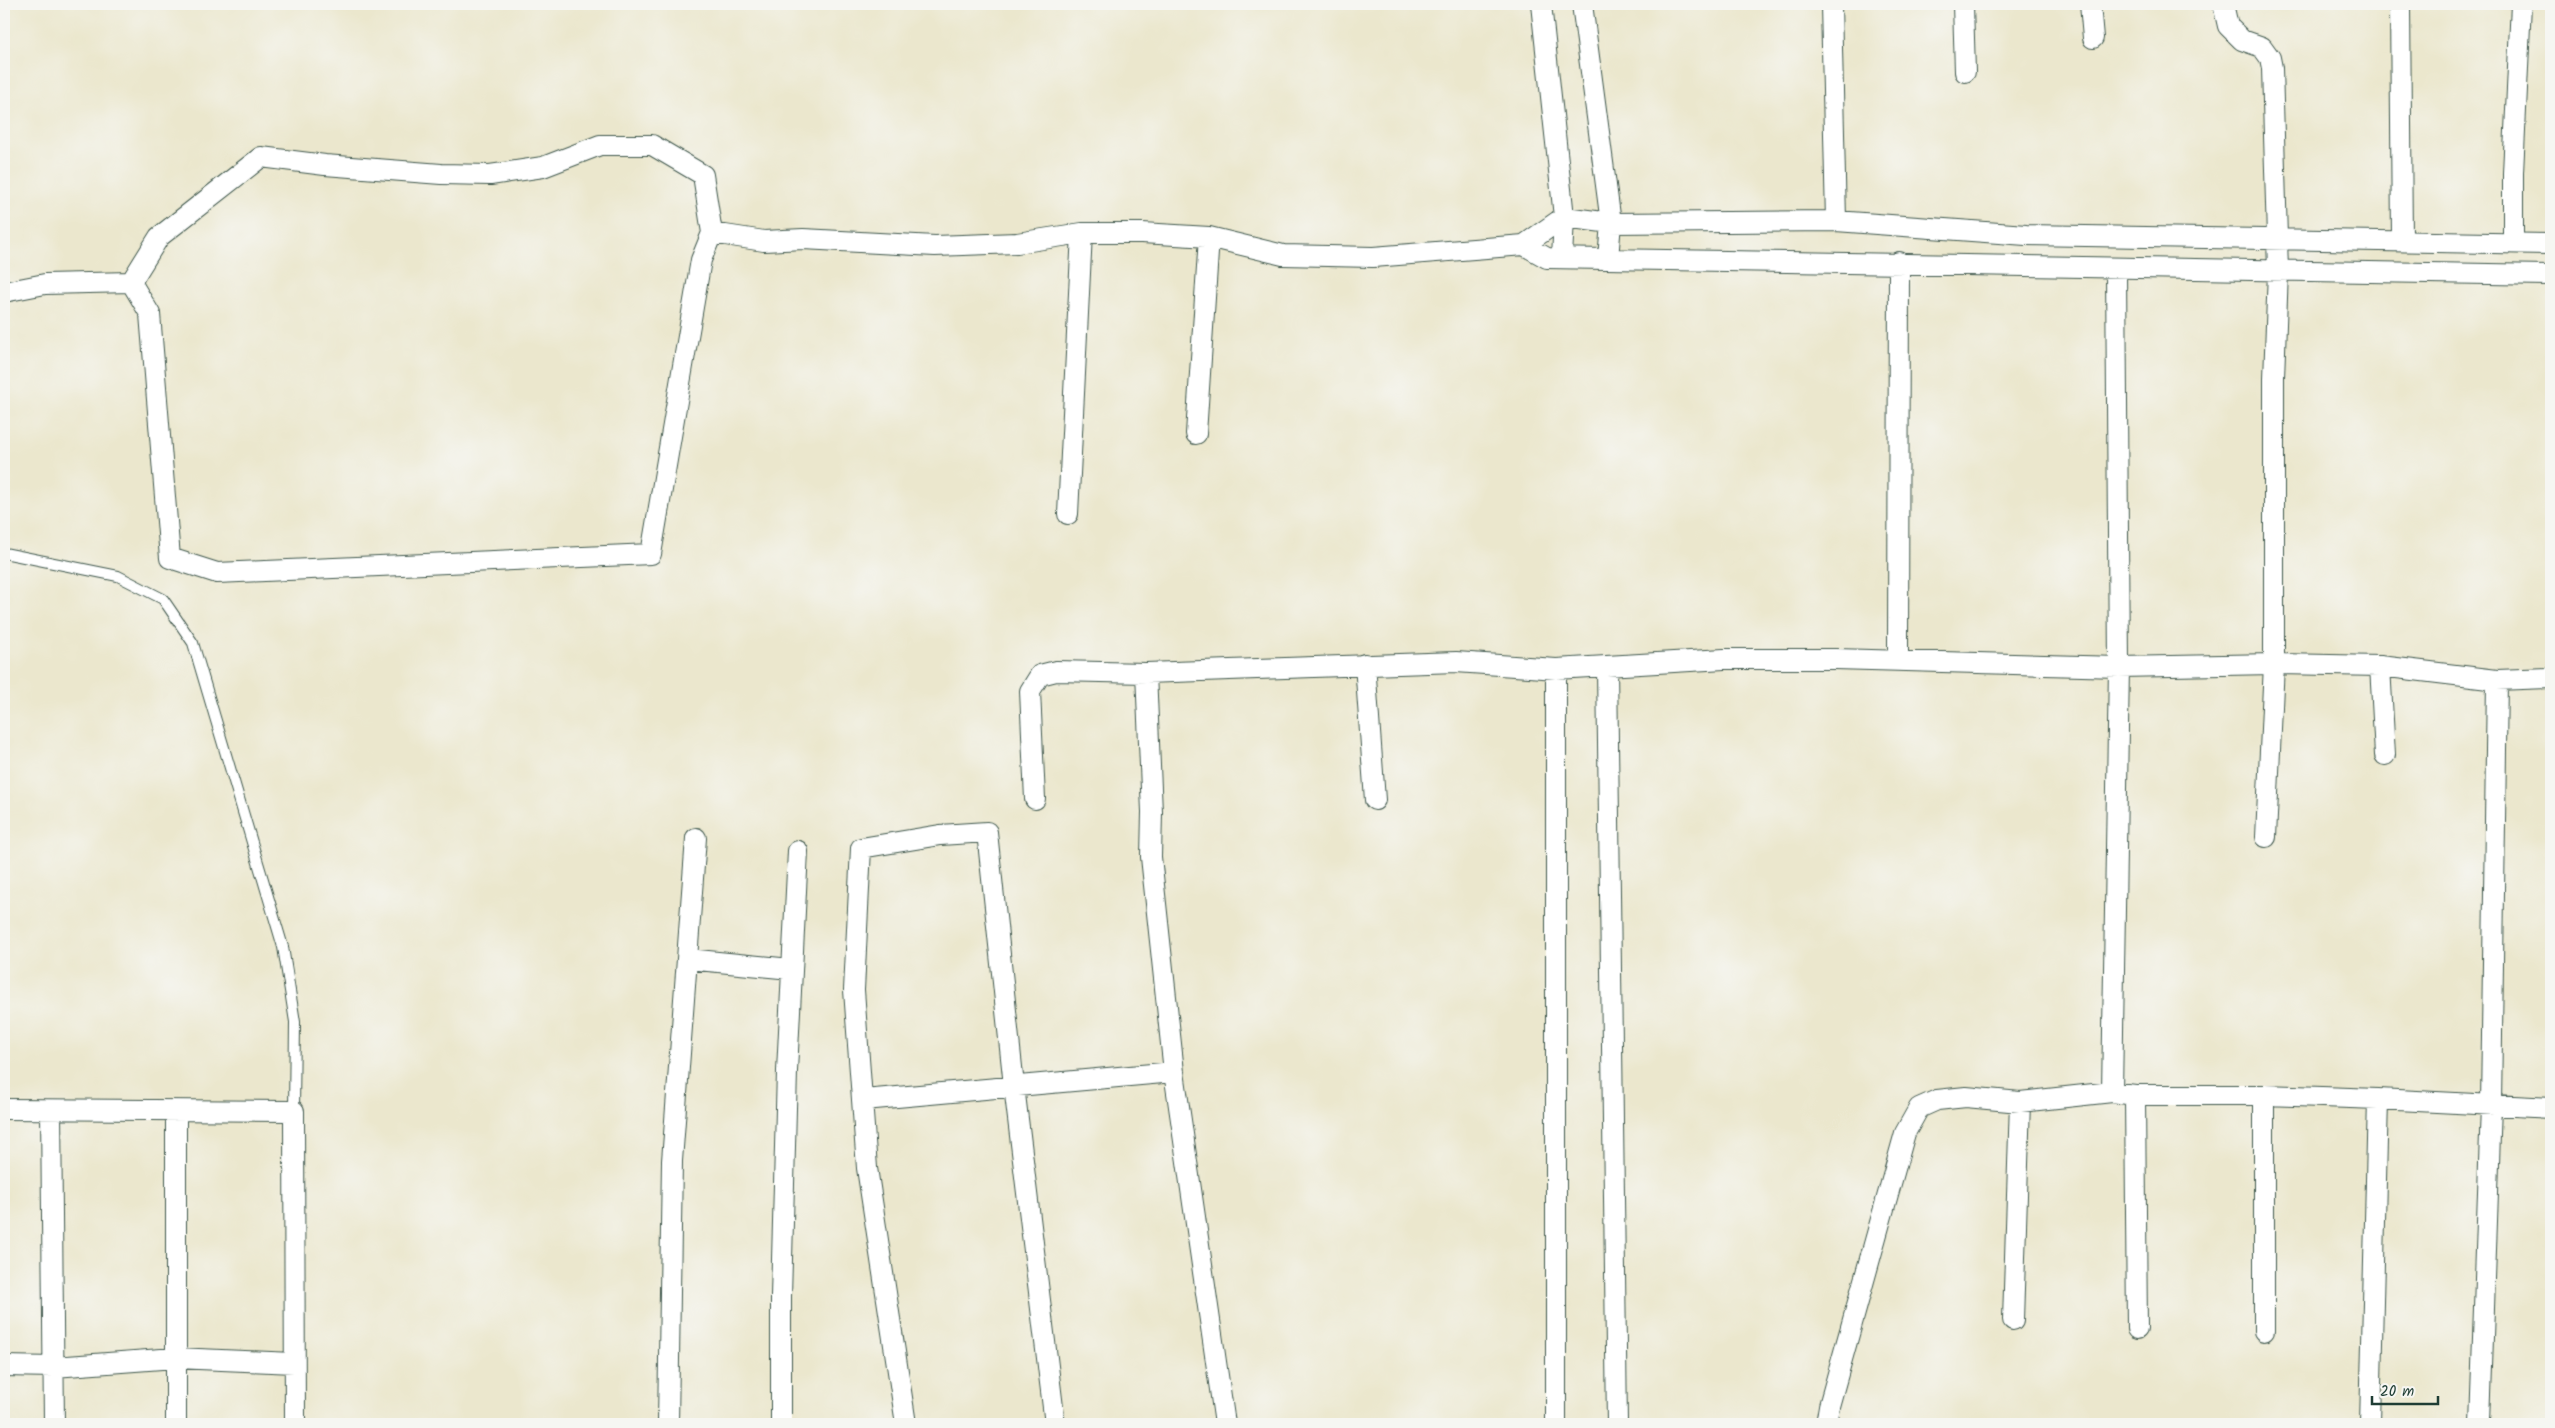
<svg xmlns="http://www.w3.org/2000/svg" width="2555" height="1428" font-family="Kalam,sans-serif">
<style>
.lines{fill:none;stroke-linecap:round;stroke-linejoin:round}
.service-casing{stroke:#3e564b;stroke-width:12}
.minor-casing{stroke:#3e564b;stroke-width:22}
.service{stroke:#fff;stroke-width:10}
.minor{stroke:#fff;stroke-width:20}
</style>
<rect width="100%" height="100%" fill="#f6f6f2"/>
<filter id="ink" filterUnits="userSpaceOnUse"><feTurbulence type="fractalNoise" baseFrequency=".02" numOctaves="2"/><feDisplacementMap in="SourceGraphic" scale="10" xChannelSelector="R" yChannelSelector="G"/><feConvolveMatrix kernelMatrix="1 2 1 2 8 2 1 2 1" color-interpolation-filters="sRGB"/></filter>
<filter id="wash" filterUnits="userSpaceOnUse"><feTurbulence type="fractalNoise" baseFrequency=".0096" numOctaves="4" result="noise"/><feDisplacementMap in="SourceGraphic" scale="20" xChannelSelector="R" yChannelSelector="G"/><feGaussianBlur stdDeviation="1.12" result="paint"/><feColorMatrix in="noise" values="0 0 0 0 0 0 0 0 0 0 0 0 0 0 0 0 0 1.4 0 .05"/><feComposite in="paint" operator="in"/></filter>
<g filter="url(#wash)">
<rect width="100%" height="100%" fill="#ebe7cd"/>
</g>
<g filter="url(#ink)">
<g class="lines">
<defs>
<path id="service" d="M4,553L118,576L163,599L193,643L283,947L295,1022L294,1111"/>
<path id="minor" d="M1541,4L1564,217L1562,258
M1582,4L1611,223L1608,259
M1831,4L1836,221
M1963,4L1965,72
M2090,4L2093,38
M2223,4L2228,26L2242,40L2262,47L2270,58L2272,68L2278,271L2274,378V664L2266,837
M2400,4L2402,241
M2513,243V173L2521,4
M1524,245L1547,258L2551,275
M131,282L150,314L170,558L217,573L651,554L701,260L712,233
M4,292L45,284L131,282L159,237L261,157L325,165L441,174L490,175L543,167L600,145H652L703,175L712,233L764,241L803,239L935,246L1017,243L1082,233H1142L1209,237L1283,255L1373,257L1524,245L1564,217L1611,223L1836,221L2026,235L2551,244
M1196,434L1209,237
M1068,514L1082,233
M1898,659L1899,262
M1365,664L1375,800
M2380,666L2385,755
M1607,667L1617,1424
M1556,669V1424
M1146,673L1152,812L1151,857L1174,1072L1225,1424
M1035,799L1030,691L1040,675L1056,671L1146,673L1456,662L1556,669L1724,659H1835L2119,667L2274,664L2380,666L2497,680L2551,678
M687,959L791,969
M2112,1092L2119,667L2116,268
M2135,1095L2137,1329
M2264,1095V1331
M864,1100L1174,1072
M4,1109L294,1111L295,1424
M51,1110L54,1424
M2013,1320L2020,1102
M4,1366L54,1367L175,1358L294,1363
M176,1424V1111
M668,1424L672,1161L696,838
M781,1424V1297L787,1071L798,851
M906,1424L867,1168L854,990L861,848L940,835L987,832L1014,1086L1055,1424
M1826,1424L1829,1406L1905,1133L1919,1108L1937,1100L1966,1097L2020,1102L2112,1092L2135,1095H2264L2378,1099L2551,1108
M2370,1424L2378,1099
M2480,1424L2491,1105L2497,680"/>
</defs>
<use href="#service" class="service-casing"/>
<use href="#minor" class="minor-casing"/>
<use href="#service" class="service"/>
<use href="#minor" class="minor"/>
</g>
</g>
<rect width="2555" height="1428" fill="none" stroke="#f6f6f2" stroke-width="20"/>
<path d="M2372 1396v8h66v-8" fill="none" stroke="#1f3d34" stroke-width="2.5"/>
<text x="2380" y="1396" font-size="15" fill="#1f3d34" stroke="#f6f6f2" stroke-width="4" paint-order="stroke">20 m</text>
</svg>
